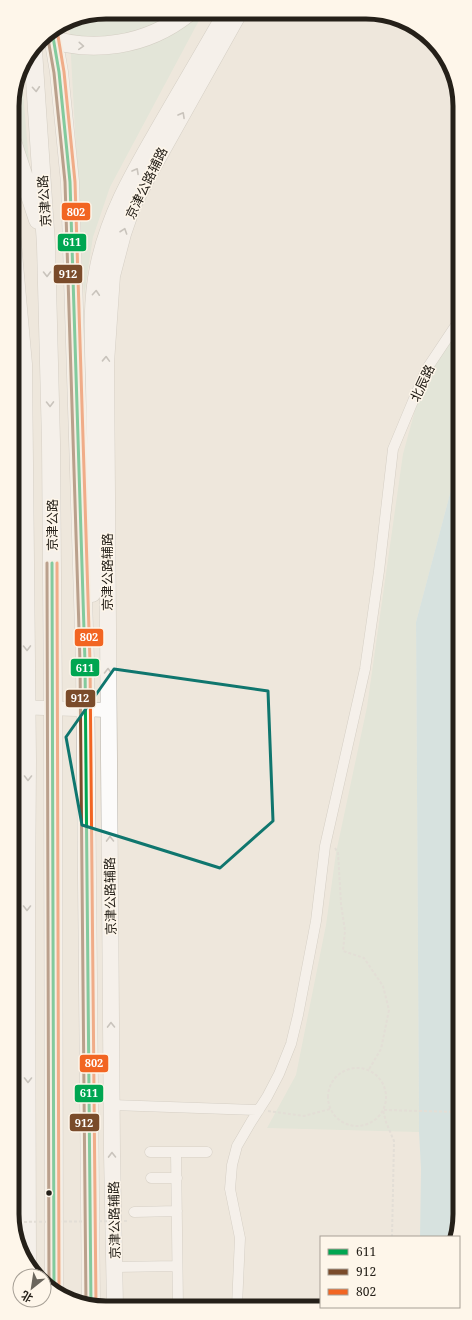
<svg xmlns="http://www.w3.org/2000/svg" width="472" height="1320" font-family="'Noto Serif','Noto Sans SC',serif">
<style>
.green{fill:#d4e3d2}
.water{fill:#bbdce3}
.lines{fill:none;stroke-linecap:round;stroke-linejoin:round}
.street-casing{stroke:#b6b1a8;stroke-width:11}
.secondary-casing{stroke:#b6b1a8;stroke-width:15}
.primary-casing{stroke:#b6b1a8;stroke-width:17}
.highway-casing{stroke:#b6b1a8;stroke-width:19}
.path{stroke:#d4d2ce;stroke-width:2;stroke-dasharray:3 2;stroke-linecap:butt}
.street{stroke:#fcfbfa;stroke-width:10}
.secondary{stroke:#fcfbfa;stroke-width:14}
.primary{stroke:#fcfbfa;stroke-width:16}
.highway{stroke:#fcfbfa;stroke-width:18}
.highway-bridge-casing{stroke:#b6b1a8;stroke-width:19;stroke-linecap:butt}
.path-bridge{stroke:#d4d2ce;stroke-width:2;stroke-dasharray:3 2;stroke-linecap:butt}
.highway-bridge{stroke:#fcfbfa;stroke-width:18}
.bus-1-casing{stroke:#fef6ea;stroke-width:6}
.bus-2-casing{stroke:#fef6ea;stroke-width:6}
.bus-3-casing{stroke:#fef6ea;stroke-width:6}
.bus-1{stroke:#00a651;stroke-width:3}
.bus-2{stroke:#7a4b2a;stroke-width:3}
.bus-3{stroke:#f26522;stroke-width:3}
.oneway{stroke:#9b9895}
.marked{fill:none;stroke:#0f766e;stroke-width:3;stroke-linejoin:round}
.bus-dot{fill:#252019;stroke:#fef6ea;stroke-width:1.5}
.labels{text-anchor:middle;stroke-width:3;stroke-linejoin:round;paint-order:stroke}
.street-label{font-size:13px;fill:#252019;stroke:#fef6ea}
.rim{fill:none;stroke:#252019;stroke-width:5}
.line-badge{stroke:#fef6ea;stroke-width:1.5}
.badge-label{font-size:11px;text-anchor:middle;font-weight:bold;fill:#fff}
</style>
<rect width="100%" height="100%" fill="#eee7dc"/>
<path class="green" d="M106,12L203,13L110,187L93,237L84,295L69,20Z
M21,68L30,174L12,106V99Z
M459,329V467L456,471L416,622L419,1132L267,1128L296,1075L326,925L336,853L367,707L403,454L426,370Z
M13,845H15L14,1034Z"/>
<path class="water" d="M459,467L460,1220L453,1237H420L421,1169L419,1132L416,622L456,471Z"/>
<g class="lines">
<defs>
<path id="street" d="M112,1105L259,1110
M150,1152H207
M176,1152L178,1306
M151,1178H177
M134,1212L177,1211
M115,1267L177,1266
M237,1306L240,1238L230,1189L232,1165L237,1146L251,1122L267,1097L279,1074L291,1044L298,1015L316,921L325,846L365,669L379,571L393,449L426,370L458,322"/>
<path id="secondary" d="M13,707L108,710
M14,1052L28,1053"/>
<path id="primary" d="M12,231L24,364L28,760L27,918L28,1260
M115,1306L112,1153L106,363L112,276L123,234L133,205L150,172L239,13"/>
<path id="highway" d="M52,31L59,72L70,182L85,662L91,1306
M33,50L46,245L51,442L53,707L54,1288
M12,141L38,220
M92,593C100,524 96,454 95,384C94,346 91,305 99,267C110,213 135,172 162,125C184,87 206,50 227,13"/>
</defs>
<use href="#street" class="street-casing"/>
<use href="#secondary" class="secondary-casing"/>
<use href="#primary" class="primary-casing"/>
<use href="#highway" class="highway-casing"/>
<path class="path" d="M335,848L338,853L341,904L345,931L343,951L364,958L383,986L389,1010L381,1049L368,1071
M328 1097a29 29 0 1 1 58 0a29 29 0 1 1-58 0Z
M268,1111L304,1116L330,1109
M392,1237L394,1141L386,1122L383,1110L460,1112"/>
<use href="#street" class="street"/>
<use href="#secondary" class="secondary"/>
<use href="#primary" class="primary"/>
<use href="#highway" class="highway"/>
<defs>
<path id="highway-bridge" d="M43,37C92,54 147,46 188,13"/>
</defs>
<use href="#highway-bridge" class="highway-bridge-casing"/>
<path class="path-bridge" d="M14,1222L127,1221"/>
<use href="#highway-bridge" class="highway-bridge"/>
<defs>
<path id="bus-1" d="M52,31L59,72L70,182L85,662L91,1306
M52,563L54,1288"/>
<path id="bus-2" d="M47,33L54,73L65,182L80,662L86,1305
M47,563L49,1286"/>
<path id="bus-3" d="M57,30L64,72L75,182L90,662L96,1306
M57,563L59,1288"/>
</defs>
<use href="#bus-1" class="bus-1-casing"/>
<use href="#bus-2" class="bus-2-casing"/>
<use href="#bus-3" class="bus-3-casing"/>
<use href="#bus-1" class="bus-1"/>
<use href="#bus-2" class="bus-2"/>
<use href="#bus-3" class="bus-3"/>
</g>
<defs><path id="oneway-chevron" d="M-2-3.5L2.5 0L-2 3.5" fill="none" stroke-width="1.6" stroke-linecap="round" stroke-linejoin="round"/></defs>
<g class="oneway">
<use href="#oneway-chevron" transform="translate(81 46) rotate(4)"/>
<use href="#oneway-chevron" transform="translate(36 89) rotate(86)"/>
<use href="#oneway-chevron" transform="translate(182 115) rotate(-61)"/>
<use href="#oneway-chevron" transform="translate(136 171) rotate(-61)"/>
<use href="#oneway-chevron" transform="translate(124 231) rotate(-71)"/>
<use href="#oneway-chevron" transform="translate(47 274) rotate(89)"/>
<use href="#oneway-chevron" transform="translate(96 293) rotate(-86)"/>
<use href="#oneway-chevron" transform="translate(106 359) rotate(-88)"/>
<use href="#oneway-chevron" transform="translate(50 404) rotate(89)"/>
<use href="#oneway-chevron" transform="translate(27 648) rotate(89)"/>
<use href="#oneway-chevron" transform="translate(108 671) rotate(-90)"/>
<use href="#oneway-chevron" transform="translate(28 778) rotate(90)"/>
<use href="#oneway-chevron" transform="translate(110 839) rotate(-91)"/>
<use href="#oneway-chevron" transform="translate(27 908) rotate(90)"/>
<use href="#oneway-chevron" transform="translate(111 1025) rotate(-91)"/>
<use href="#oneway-chevron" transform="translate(28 1080) rotate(90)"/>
<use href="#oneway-chevron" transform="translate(112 1155) rotate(-91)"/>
</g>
<path d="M0 0H472V1320H0ZM114,669L268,691L273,821L220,868L82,825L66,737Z" fill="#eee7dc" fill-opacity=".55" fill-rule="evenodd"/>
<path class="marked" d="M114,669L268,691L273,821L220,868L82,825L66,737Z"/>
<circle class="bus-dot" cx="49" cy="1193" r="3.5"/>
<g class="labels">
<g class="street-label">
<text transform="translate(146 183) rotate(-64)" y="5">京津公路辅路</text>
<text transform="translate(44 201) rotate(-94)" y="5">京津公路</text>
<text transform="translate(422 383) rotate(-65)" y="5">北辰路</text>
<text transform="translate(52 525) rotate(-90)" y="5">京津公路</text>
<text transform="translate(107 572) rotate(-90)" y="5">京津公路辅路</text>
<text transform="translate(110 896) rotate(-91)" y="5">京津公路辅路</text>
<text transform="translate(114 1220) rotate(-91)" y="5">京津公路辅路</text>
</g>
</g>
<path d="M0 0H472V1320H0ZM106 19H366A87 87 0 0 1 453 106V1214A87 87 0 0 1 366 1301H106A87 87 0 0 1 19 1214V106A87 87 0 0 1 106 19Z" fill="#fef6ea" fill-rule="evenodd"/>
<path class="rim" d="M106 19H366A87 87 0 0 1 453 106V1214A87 87 0 0 1 366 1301H106A87 87 0 0 1 19 1214V106A87 87 0 0 1 106 19Z"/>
<g class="line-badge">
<rect x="61" y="202" width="30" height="19" rx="4" fill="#f26522"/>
<rect x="57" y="233" width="30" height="19" rx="4" fill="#00a651"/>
<rect x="53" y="264" width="30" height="20" rx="4" fill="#7a4b2a"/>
<rect x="74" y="628" width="30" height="19" rx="4" fill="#f26522"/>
<rect x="70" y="658" width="30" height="19" rx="4" fill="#00a651"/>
<rect x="65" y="689" width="31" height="19" rx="4" fill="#7a4b2a"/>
<rect x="79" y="1054" width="30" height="19" rx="4" fill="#f26522"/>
<rect x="74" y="1084" width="30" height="19" rx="4" fill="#00a651"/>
<rect x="69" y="1113" width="31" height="19" rx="4" fill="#7a4b2a"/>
</g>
<g class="badge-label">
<text x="76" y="216">802</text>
<text x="72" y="246">611</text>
<text x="68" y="278">912</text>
<text x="89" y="641">802</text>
<text x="85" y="672">611</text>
<text x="80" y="702">912</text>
<text x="94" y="1067">802</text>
<text x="89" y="1097">611</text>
<text x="84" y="1127">912</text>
</g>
<rect x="320" y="1236" width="140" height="72" fill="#fef6ea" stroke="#a7a096"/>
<rect x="328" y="1249" width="20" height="6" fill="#00a651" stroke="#a7a096"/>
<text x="356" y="1256" font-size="12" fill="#252019">611</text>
<rect x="328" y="1269" width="20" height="6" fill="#7a4b2a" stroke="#a7a096"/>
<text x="356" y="1276" font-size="12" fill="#252019">912</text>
<rect x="328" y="1289" width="20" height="6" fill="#f26522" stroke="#a7a096"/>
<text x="356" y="1296" font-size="12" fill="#252019">802</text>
<g transform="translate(32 1288) rotate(210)"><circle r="19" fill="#fef6ea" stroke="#a7a096"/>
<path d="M0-3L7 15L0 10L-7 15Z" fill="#6b665d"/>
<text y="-6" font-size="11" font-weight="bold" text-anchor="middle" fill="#252019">北</text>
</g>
</svg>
